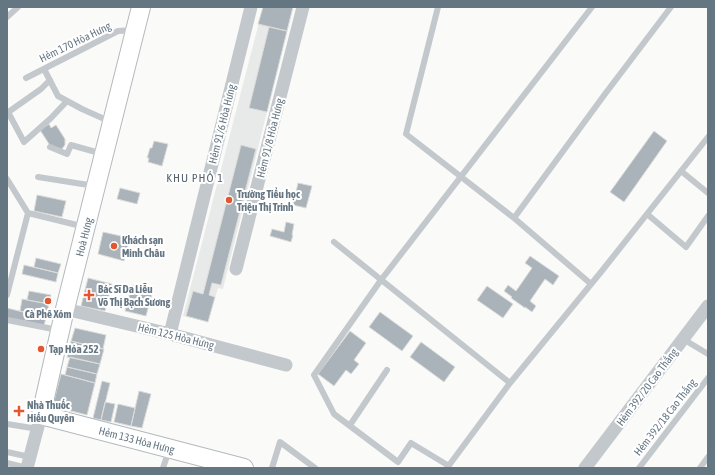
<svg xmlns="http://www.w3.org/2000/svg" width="715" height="475" font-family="'Asap Condensed',sans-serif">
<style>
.built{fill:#e8e9e9}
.building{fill:#aab3b9;stroke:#dcdcda}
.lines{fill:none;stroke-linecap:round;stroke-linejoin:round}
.secondary-casing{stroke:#b3babf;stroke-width:20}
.lane{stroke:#c3c8cc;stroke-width:6}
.street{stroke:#c3c8cc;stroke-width:13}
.secondary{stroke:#fff;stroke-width:18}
.poi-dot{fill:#e4572e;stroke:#fff;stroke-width:1.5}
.labels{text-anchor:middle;stroke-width:4;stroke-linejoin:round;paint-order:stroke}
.street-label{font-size:11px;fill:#657683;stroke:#fff}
.poi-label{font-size:11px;font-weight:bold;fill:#657683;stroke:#fff;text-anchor:start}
.neighbourhood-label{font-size:12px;letter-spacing:1px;fill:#57646e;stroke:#fff}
</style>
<rect width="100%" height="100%" fill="#fafaf8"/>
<path class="built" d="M263,7H293L223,289L218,288L208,322L183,316Z"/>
<path class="building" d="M263,7H293L287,31L258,24Z
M269,27L287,31L267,112L249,108Z
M49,124L51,128L56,125L65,139V145L61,150L51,147L40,130Z
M654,131L667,141L624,202L610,192Z
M154,141L168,144L162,166L148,162L149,158H147L150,148H152Z
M241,145L256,149L221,285L212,283L209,295L215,297L208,322L186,316L193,291L203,294Z
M298,183L312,186L306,208L293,205Z
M120,188L140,193L137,204L117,199Z
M37,195L66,201L62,217L34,211Z
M286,222L294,224L292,235H293L291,242L270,236L272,229L284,232Z
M103,232L130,238L124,261L98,254Z
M530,256L559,276L553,285L545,279L530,301L536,306L532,312L525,307V308L511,298L512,297L504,291L508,285L516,291L532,268L525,263Z
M36,258L61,264L58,273L34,267Z
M24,265L58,273L56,282L22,274Z
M88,278L112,284L105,311L81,306Z
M132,285L153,290L146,316L125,311Z
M487,286L513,304L503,318L477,300Z
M29,291L51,295L49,304L27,300Z
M22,299L49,304L46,317L20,311Z
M7,308L27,313L25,322L7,318Z
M380,312L413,336L402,351L369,327Z
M27,313L46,317L44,326L25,322Z
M75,328L106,335L103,349L71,341Z
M350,331L366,343L354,360L359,364L351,374L346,370L334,386L318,374Z
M71,341L104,349L100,364L67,357Z
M421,342L455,367L444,382L410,357Z
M70,357L100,364L97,374L67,367Z
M67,367L97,374L95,383L65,375Z
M61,374L95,383L87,415L59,408L56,406L54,401Z
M102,381L110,383L101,420L93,418Z
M139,391L151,394L142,428L131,426Z
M105,402L115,404L111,422L101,420Z
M118,404L135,408L131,426L114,422Z"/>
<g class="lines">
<defs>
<g id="secondary">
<path id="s1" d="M141,7L65,309L41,415L244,468"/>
</g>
</defs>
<use href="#secondary" class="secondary-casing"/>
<path class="lane" d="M438,7L406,134L514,218L591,284
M7,17L18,7
M44,69L58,96L82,109L111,122
M26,78L118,31L134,30
M8,112L24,142L51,118L67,101
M7,113L41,89L50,80
M50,147L67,154L71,145L103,154
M681,171L708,193
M38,177L95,186
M7,179L28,213L85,227
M647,214L686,247L708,216
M514,218L605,94L671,7
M334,242L510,383
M7,295L28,213
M7,320L58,330
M683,339L708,354
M7,424L38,429
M350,425L387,370
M7,452L30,457
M7,463L27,468
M449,466L411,443L398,462L334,414L314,375L381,280L592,7
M163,468L169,450
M272,468L280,442L315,468
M447,468L510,383L601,272L708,137
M639,468L708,378
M700,468L708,457"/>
<path class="street" d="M236,269L303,7
M65,309L170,334L286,365
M170,334L251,7
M27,468L41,415
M585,468L708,306"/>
<use href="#secondary" class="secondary"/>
</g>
<g class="poi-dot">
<circle cx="229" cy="200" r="4"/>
<circle cx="114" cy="246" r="4"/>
<path d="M87 289h4v4h4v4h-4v4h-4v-4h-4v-4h4z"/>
<circle cx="48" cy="301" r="4"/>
<circle cx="41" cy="349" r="4"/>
<path d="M17 405h4v4h4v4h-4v4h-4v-4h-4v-4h4z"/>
</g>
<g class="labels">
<g class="street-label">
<text transform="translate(75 42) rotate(-26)" y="4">Hẻm 170 Hòa Hưng</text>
<text transform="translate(222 124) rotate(-76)" y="4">Hẻm 91/6 Hòa Hưng</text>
<text transform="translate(270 138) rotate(-76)" y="4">Hẻm 91/8 Hòa Hưng</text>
<text transform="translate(84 237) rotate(-76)" y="4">Hoà Hưng</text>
<text transform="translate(176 336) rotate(14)" y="4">Hẻm 125 Hòa Hưng</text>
<text transform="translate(647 387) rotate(-53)" y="4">Hẻm 392/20 Cao Thắng</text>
<text transform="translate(665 417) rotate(-52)" y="4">Hẻm 392/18 Cao Thắng</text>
<text dy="4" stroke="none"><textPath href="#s1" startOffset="519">Hẻm 133 Hòa Hưng</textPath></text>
</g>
<g class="poi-label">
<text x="237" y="198">Trường Tiểu học<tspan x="237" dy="13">Triệu Thị Trinh</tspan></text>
<text x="122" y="244">Khách sạn<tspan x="122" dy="13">Minh Châu</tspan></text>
<text x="98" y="293">Bác Sĩ Da Liễu<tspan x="98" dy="13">Võ Thị Bạch Sương</tspan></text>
<text x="48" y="318" text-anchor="middle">Cà Phê Xóm</text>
<text x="49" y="353">Tạp Hóa 252</text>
<text x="27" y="409">Nhà Thuốc<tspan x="27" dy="13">Hiếu Quyên</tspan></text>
</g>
<g class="neighbourhood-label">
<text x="195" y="182">KHU PHỐ 1</text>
</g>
</g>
<rect width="715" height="475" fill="none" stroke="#657683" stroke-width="16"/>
</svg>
